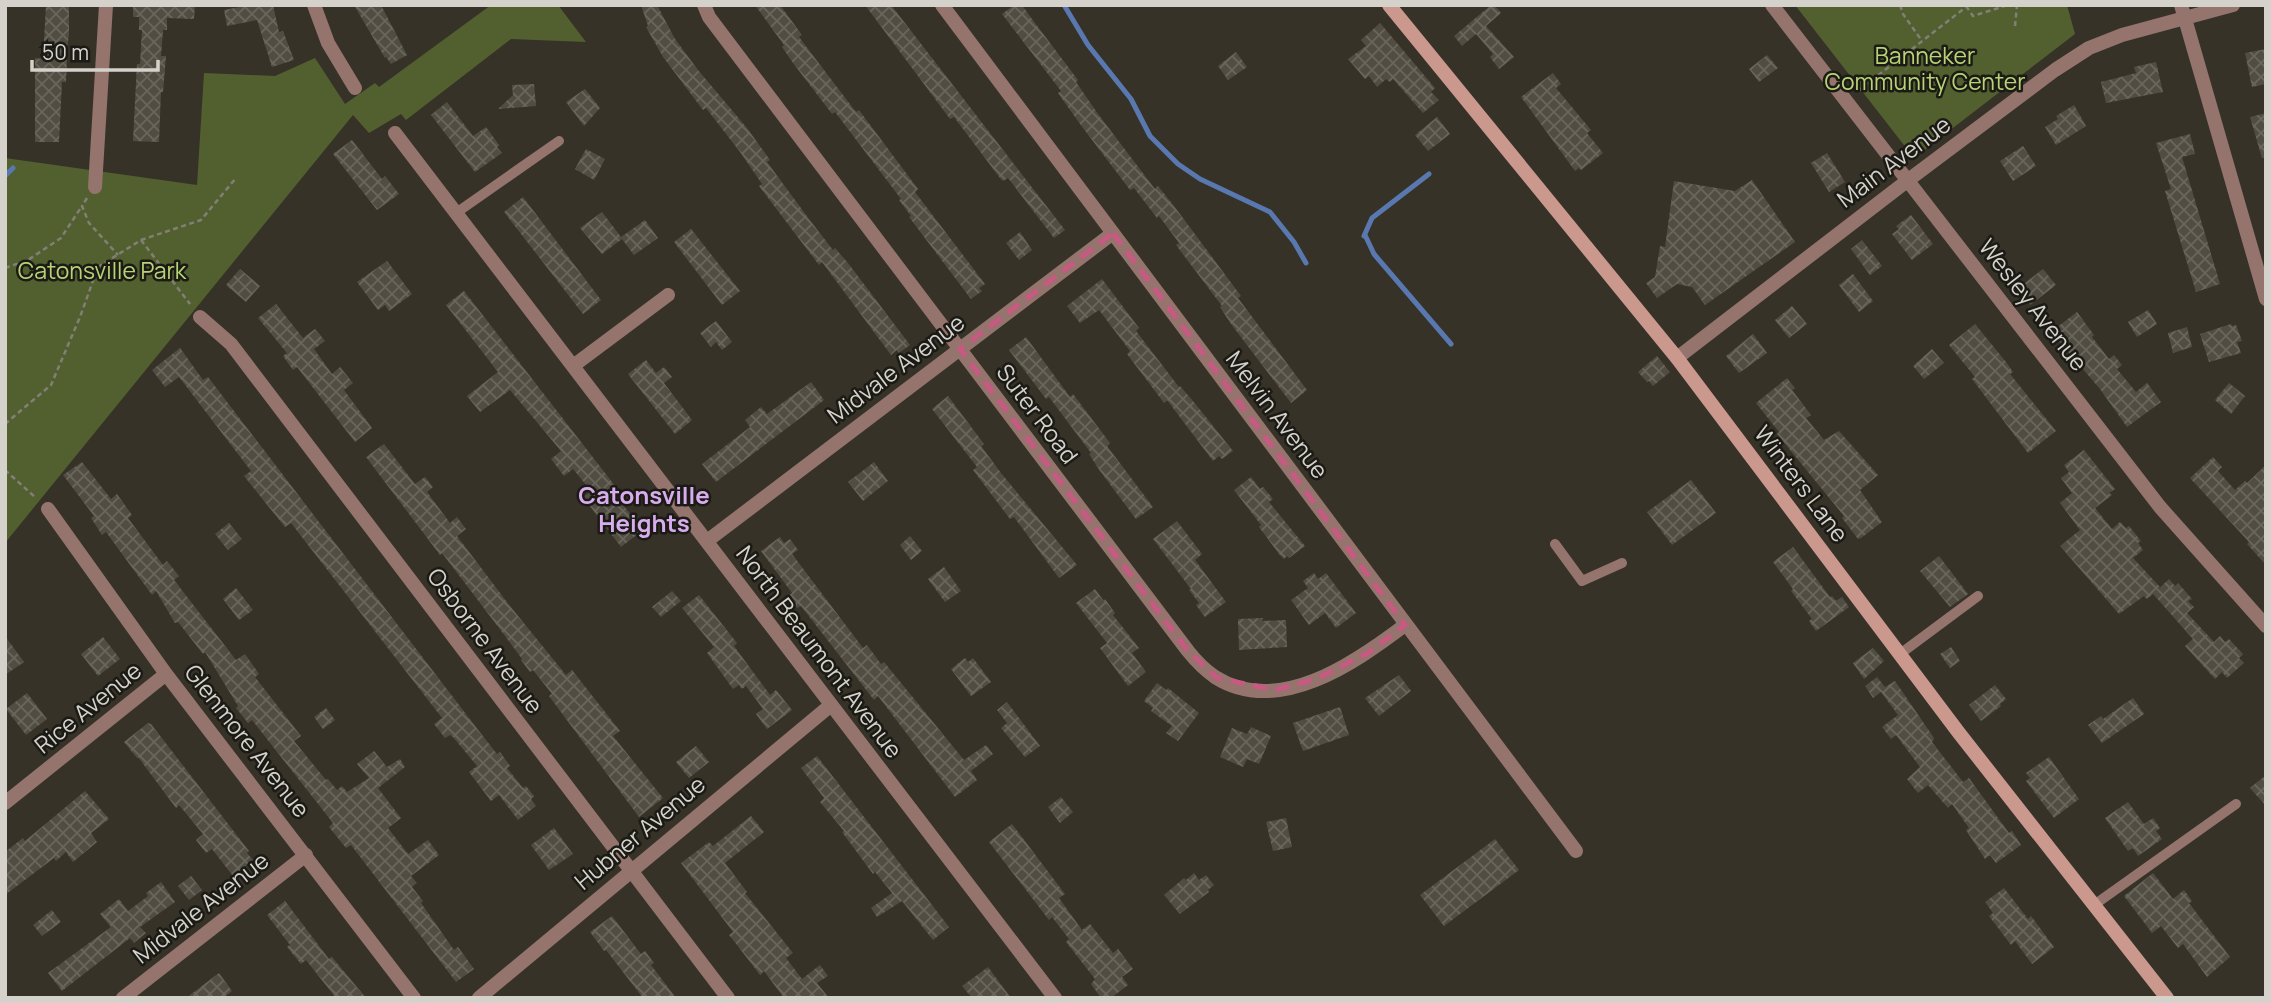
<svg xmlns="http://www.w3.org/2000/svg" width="2271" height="1003" font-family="Manrope,sans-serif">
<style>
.park{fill:#526030}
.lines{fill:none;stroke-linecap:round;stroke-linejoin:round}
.stream{stroke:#5a78b0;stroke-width:5}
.building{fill:url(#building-cross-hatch)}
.path{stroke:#827f76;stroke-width:2.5;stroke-dasharray:5 3.5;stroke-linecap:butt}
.lane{stroke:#94746d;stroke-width:10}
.street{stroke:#94746d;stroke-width:14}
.secondary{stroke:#cb988e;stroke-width:14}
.marked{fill:none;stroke:#c85982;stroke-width:5;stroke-dasharray:14 9;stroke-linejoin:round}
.labels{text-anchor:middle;stroke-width:5;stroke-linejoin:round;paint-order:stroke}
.park-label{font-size:23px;fill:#b7d376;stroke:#1b1a15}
.street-label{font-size:23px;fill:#d4d2cb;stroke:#1b1a15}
.neighbourhood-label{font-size:24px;font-weight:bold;fill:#d8adee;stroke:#1b1a15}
</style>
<defs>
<pattern id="building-cross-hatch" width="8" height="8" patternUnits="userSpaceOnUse" patternTransform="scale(1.75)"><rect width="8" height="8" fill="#514d42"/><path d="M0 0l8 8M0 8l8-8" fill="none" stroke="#69665c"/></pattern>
</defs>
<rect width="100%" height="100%" fill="#363227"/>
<path class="park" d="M491,5H558L586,42L511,39L406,120L401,114L369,133L353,115L5,543V158L197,185L204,73L275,76L315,58L345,104L375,83L379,87Z
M1795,5H2067L2075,34L1914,158Z"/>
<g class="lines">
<path class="stream" d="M1064,5L1088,45L1131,99L1150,136L1178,164L1200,179L1270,212L1294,242L1306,263
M5,176L13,168
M1365,235L1374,254L1451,344
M1364,236L1372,218L1429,174"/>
</g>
<path class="building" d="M46,5H69V35L65,60H67L66,82H62L59,142H35V58L43,59Z
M133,5H195L194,19L167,18V30H163L161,56H166L163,92H161L159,142L133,141L137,64H140L142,30H139V17H133Z
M250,5H273L279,32L283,31L294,60L272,67L257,20L227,26L224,10Z
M354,5H381L407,55L391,64L386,57L385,58Z
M641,5H657L675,39L698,70L747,128L770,160L767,162L809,219L833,250L835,248L848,263L910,345L899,353L897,350L891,355L822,262L819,265L759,186L762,184L740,152L706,108L703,110L663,57L646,27L648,26Z
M755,5H780L802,35L799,37L827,74L856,112L859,110L918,189L915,192L985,284L979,288L982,291L971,299L909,217L911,216L899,200L901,199L835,112L832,114L793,63L782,47L784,45Z
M865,5H891L1065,230L1054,238L1008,178L1003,181L1000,178L954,117L950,119Z
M1014,5H1022L1032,19L1078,80L1076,82L1098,114L1155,189L1158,186L1174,206L1241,296L1238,298L1307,390L1291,403L1231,324L1220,307L1222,306L1176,245L1179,243L1159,216L1157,218L1134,188L1130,190L1080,124L1058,93L1061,91L1002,14Z
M1491,5H1494L1501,13L1486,26L1514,57L1499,69L1490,57L1493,54L1476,34L1462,46L1454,36Z
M1380,23L1435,88L1431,92L1439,100L1423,113L1393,79L1390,82L1386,79L1377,87L1369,76L1365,79L1348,59L1366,46L1361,40Z
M2266,49V84L2252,87L2245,53Z
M1236,52L1247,67L1228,80L1218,66Z
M1767,55L1778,68L1759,82L1749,69Z
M2156,62L2163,92L2106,103L2101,82L2136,73L2134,67Z
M1553,73L1561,84L1556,88L1591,130L1587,133L1603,153L1581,170L1579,168L1575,171L1521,97Z
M534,84L536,106L498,109L513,95L512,85Z
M585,89L600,108L584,126L566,102Z
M447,102L473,136L486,127L499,145L497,147L502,153L475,172L431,115Z
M2074,105L2086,126L2056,145L2045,127L2058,119L2056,116Z
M2266,113V157L2262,158L2250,117Z
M1437,117L1450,134L1428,151L1415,135Z
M2190,134L2195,154L2182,157L2220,284L2196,292L2165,191L2171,189L2156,143Z
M352,140L382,179L385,176L399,194L377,210L333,154Z
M2023,146L2036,166L2013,181L2000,161Z
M586,149L605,159L594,180L575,169Z
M1827,153L1845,182L1829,192L1811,163Z
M1752,180L1795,242L1705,305L1692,287L1677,284L1657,298L1646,283L1655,277L1660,246L1665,247L1674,181L1735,191Z
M523,197L601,300L583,314L504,212Z
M602,212L621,237L645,220L658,238L634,255L622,239L602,254L580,228Z
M1911,215L1933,244L1912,260L1892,234L1899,229L1896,226Z
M691,229L740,291L722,305L674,242Z
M1020,232L1032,250L1019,260L1006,243Z
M1862,240L1882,266L1870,275L1851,249Z
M387,261L412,294L389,311L385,305L378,310L357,282Z
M240,269L260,286L246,302L226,285Z
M2043,269L2056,285L2030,305L2017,289Z
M1853,274L1873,301L1859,312L1839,285Z
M1102,279L1139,328L1136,331L1179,387L1180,386L1193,401L1233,451L1222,459L1219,456L1213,461L1167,400L1164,403L1127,354L1130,351L1099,310L1080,323L1067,306Z
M464,291L619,491L615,495L643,530L621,547L583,497L591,491L573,469L564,476L551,459L561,451L510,390L480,412L467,396L498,372L446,305Z
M276,304L303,338L315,329L325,341L314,349L332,374L340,367L353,383L344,390L372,428L355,442L297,367L293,370L283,356L287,353L258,318Z
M1792,306L1807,324L1789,338L1775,320Z
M2148,310L2157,324L2137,337L2128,322Z
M2077,312L2094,335L2092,337L2109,359L2114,355L2122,365L2117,369L2136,392L2147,383L2161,402L2127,427L2100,389L2058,340L2063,337L2056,328Z
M716,321L732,342L722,350L716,342L711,347L700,333Z
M1975,324L2006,362L2013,372L2010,374L2056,431L2028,453L1972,379L1975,377L1949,345Z
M2231,324L2232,326L2236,325L2242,341L2237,342L2241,353L2209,362L2200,334Z
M2187,327L2192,347L2173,353L2168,333Z
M1753,334L1767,353L1739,373L1726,356Z
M1026,337L1070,397L1073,394L1110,443L1107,446L1153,507L1136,519L1100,471L1089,454L1091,453L1049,397L1046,399L1009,350Z
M180,348L203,380L208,377L479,731L497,754L500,752L510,766L507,768L523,788L526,786L534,796L531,799L536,806L518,820L499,795L491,801L469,772L477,766L453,737L450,735L445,738L434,724L442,718L291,523L285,527L244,476L251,471L179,377L165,387L152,370Z
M1932,349L1944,363L1924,379L1913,366Z
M1657,356L1670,372L1653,386L1649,381L1647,382L1638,372Z
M646,360L656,373L664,367L672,377L664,383L692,420L675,434L628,374Z
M1787,378L1795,388L1792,390L1811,415L1806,418L1824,440L1839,431L1878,475L1860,490L1882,522L1861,538L1858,539L1842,518L1844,516L1777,434L1779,432L1756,403Z
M811,382L824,400L716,482L702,464L750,427L745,420L761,407L767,414Z
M2229,383L2245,396L2231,414L2215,400Z
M948,396L984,444L981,446L1001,473L1077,565L1059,578L1014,517L1010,519L973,470L977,467L932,409Z
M384,444L415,484L425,477L433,487L427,492L450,523L457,517L466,529L457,536L510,606L566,675L572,670L620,731L613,736L663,798L639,817L549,696L552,694L533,670L530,672L521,660L522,659L502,632L442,553L440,555L366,457Z
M2084,450L2115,489L2109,493L2112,495L2095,508L2112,529L2120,522L2126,528L2129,526L2141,541L2138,543L2143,550L2133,558L2160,587L2155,592L2169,579L2175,586L2178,583L2192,599L2188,601L2194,607L2187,613L2214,642L2220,636L2225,642L2229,639L2243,654L2239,658L2244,663L2227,678L2222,672L2215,679L2185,646L2193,639L2153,594L2147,599L2144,596L2119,614L2060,546L2080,530L2060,503L2072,493L2061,478L2069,472L2064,465Z
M2213,457L2222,467L2218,471L2235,490L2245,481L2247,483L2266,465V565L2247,544L2249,542L2190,478Z
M82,462L111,499L117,494L132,515L128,518L163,565L167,561L179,576L174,580L236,660L245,654L259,674L255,677L301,736L294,741L326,780L328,779L337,790L342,786L347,792L369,778L357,764L374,751L387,767L400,759L405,767L378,788L401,818L388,828L408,854L428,840L439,855L411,876L417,883L412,887L423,901L421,903L454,950L458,947L474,969L456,982L351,845L346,848L329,827L333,823L252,720L248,723L236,708L238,706L205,652L203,654L178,622L175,623L156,591L152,595L106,532L102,535L91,518L94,516L63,475Z
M874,462L888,481L863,501L848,482Z
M1251,477L1260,489L1263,487L1273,499L1269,502L1305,546L1289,558L1287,556L1284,559L1279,554L1259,527L1261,525L1234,490Z
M1691,480L1716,513L1672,545L1647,512Z
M1177,521L1202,554L1195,560L1226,602L1205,617L1196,605L1199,603L1189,590L1191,589L1153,539Z
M229,523L242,539L228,550L215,534Z
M910,536L922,551L911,560L900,545Z
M780,537L784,543L790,539L798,550L792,554L863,648L867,645L881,664L884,662L964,760L986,745L993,754L971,771L977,780L955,797L878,696L874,700L801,606L797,608L788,596L792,593L761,551Z
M1793,547L1830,597L1832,596L1836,601L1842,597L1849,607L1816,631L1809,621L1812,619L1791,591L1793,589L1773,562Z
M1939,556L1968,594L1950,607L1920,571Z
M944,567L961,591L945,602L928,579Z
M1314,573L1318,579L1326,573L1356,613L1336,628L1325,613L1309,625L1291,600L1308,588L1303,581Z
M236,588L253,610L239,620L223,599Z
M1095,589L1104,601L1105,599L1115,613L1113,615L1139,648L1132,653L1146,672L1128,686L1100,648L1107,643L1076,603Z
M672,591L681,601L661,617L652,607Z
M699,595L737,643L734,646L770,695L776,690L792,710L767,729L756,714L763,709L746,686L742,689L739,685L733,689L707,653L714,647L682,608Z
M1263,618L1262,621L1286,620L1287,647L1239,650L1238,619Z
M5,636L24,662L5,675Z
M103,637L120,659L98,676L81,654Z
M1951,647L1960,661L1950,668L1940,654Z
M1873,648L1884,661L1864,679L1853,663Z
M965,658L968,662L973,658L991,682L971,696L951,669Z
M1399,675L1411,691L1379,716L1365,698Z
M1877,677L1885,687L1895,681L1934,738L1932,742L1963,782L1969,778L2009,833L2012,831L2021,845L1996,863L1990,855L1985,859L1966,830L1969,828L1952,804L1948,808L1928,785L1918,793L1907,779L1920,767L1896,735L1891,739L1882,727L1898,715L1881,692L1873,698L1865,686Z
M1157,683L1166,690L1168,688L1199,713L1178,741L1166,733L1172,726L1151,711L1153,708L1144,701Z
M1995,685L2006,699L2000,704L2001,706L1981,721L1969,705Z
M27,693L47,719L26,735L6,709Z
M2133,698L2144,714L2102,743L2088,725L2101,716L2103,719Z
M1007,702L1040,746L1025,757L1001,728L1007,723L997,710Z
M1340,707L1349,735L1303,751L1293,723Z
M326,708L335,720L323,729L314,717Z
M148,723L151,724L249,851L247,853L253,860L233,876L212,849L206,853L196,840L203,834L179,805L176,808L138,757L137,758L124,742Z
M1251,727L1271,736L1259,764L1247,759L1243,767L1220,757L1232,728L1247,734Z
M696,746L709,762L689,778L676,762Z
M817,756L949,927L933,940L902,901L877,917L871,908L892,893L875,872L873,874L842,832L844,831L820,802L824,798L801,768Z
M2049,757L2079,799L2054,818L2026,781L2030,778L2026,773Z
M2266,775V806L2250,788Z
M85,791L109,819L91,833L97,842L73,862L66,852L56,861L54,858L5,895V852L23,838L25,841Z
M1061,797L1073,812L1060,823L1048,807Z
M2128,802L2144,824L2153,818L2160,828L2156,831L2162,839L2138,856L2133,848L2128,851L2105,818Z
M751,816L764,832L725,863L747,892L745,893L793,953L786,958L802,979L820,965L828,976L817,983L829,998H784L764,971L760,975L737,945L729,935L733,932L681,863L709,842L713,846Z
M1286,818L1292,847L1273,851L1266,822Z
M1012,824L1065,894L1059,898L1082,930L1090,924L1113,953L1118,949L1133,969L1122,977L1128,985L1111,998H1101L1091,984L1095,979L1066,942L1069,939L1052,917L1049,920L989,842Z
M554,828L573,854L549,870L531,845Z
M1495,839L1519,870L1444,926L1420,895Z
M1194,873L1199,880L1206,875L1214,885L1208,890L1209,892L1180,914L1164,895L1184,878L1186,880Z
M2153,873L2173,899L2184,890L2192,901L2189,903L2230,957L2207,977L2183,944L2178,948L2161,926L2152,933L2124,896Z
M191,876L202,890L189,900L178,886Z
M161,882L175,902L140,927L146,933L134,943L130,938L62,991L48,973L111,927L100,914L119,899L128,911L148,896L146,893Z
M2004,888L2028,919L2031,916L2054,947L2032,964L2015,941L2011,945L1989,916L1993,913L1985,902Z
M285,901L329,959L332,957L366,998H336L306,960L301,964L287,947L290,945L267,915Z
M52,910L61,922L42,936L33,925Z
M612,916L641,954L645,951L654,963L651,965L676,998H643L606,950L604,951L590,932Z
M988,967L1011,998H972L962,986Z
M219,973L232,991L223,998H186Z"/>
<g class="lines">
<path class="path" d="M1900,5L1903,14L1922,41
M1966,6L1973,16L2008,5
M2015,26L2017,5
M1858,91L1966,7
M87,198L82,206L89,223L118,255
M141,240L190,304
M5,268L28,260L61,238L82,206
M5,424L51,385L80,317L98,267L141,240L201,220L236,178
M5,470L36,498"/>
<path class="lane" d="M456,213L559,141
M1555,544L1582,581L1622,563
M1900,654L1978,596
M2094,905L2236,804"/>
<path class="street" d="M314,5L328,43L355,88
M704,5L709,17L1188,651C1196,661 1205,670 1215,677C1278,717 1355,663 1405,625
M942,5L1576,851
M1772,5L2160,507L2266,626
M2181,5L2266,299
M395,133L1055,998
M95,187L106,5
M200,317L231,344L728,998
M1677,358L1907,181L2055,70L2089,48L2122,35L2233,5
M573,366L668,295
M48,509L166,674L414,998
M707,541L1113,233
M5,803L166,674
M123,998L306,855
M479,998L831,705"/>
<path class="secondary" d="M1389,5L1677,358L1959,733L2167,998"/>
</g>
<path class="marked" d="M1113,233L1405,625L1368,653L1316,679L1275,690L1217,678L1188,651L960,349Z"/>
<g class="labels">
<g class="park-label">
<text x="1925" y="64">Banneker<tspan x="1925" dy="26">Community Center</tspan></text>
<text x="102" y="279">Catonsville Park</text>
</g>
<g class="street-label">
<text transform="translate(1894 162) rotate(-37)" y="8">Main Avenue</text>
<text transform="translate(2033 305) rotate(52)" y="8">Wesley Avenue</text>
<text transform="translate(896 369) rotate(-37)" y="8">Midvale Avenue</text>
<text transform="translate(1037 414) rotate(53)" y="8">Suter Road</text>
<text transform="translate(1277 415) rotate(53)" y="8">Melvin Avenue</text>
<text transform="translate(1801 484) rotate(53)" y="8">Winters Lane</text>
<text transform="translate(485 641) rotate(53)" y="8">Osborne Avenue</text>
<text transform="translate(819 652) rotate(53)" y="8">North Beaumont Avenue</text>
<text transform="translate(88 708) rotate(-39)" y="8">Rice Avenue</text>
<text transform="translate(247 741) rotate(52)" y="8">Glenmore Avenue</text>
<text transform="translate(640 833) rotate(-40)" y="8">Hubner Avenue</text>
<text transform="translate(201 908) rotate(-38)" y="8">Midvale Avenue</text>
</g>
<g class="neighbourhood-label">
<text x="644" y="504">Catonsville<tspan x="644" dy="28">Heights</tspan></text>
</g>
</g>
<rect width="2271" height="1003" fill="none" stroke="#d4d2cb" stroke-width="14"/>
<path d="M32 60v10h126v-10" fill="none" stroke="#d4d2cb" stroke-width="3.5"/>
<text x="42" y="60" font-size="21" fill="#d4d2cb" stroke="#1b1a15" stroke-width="5" paint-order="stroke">50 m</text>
</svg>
